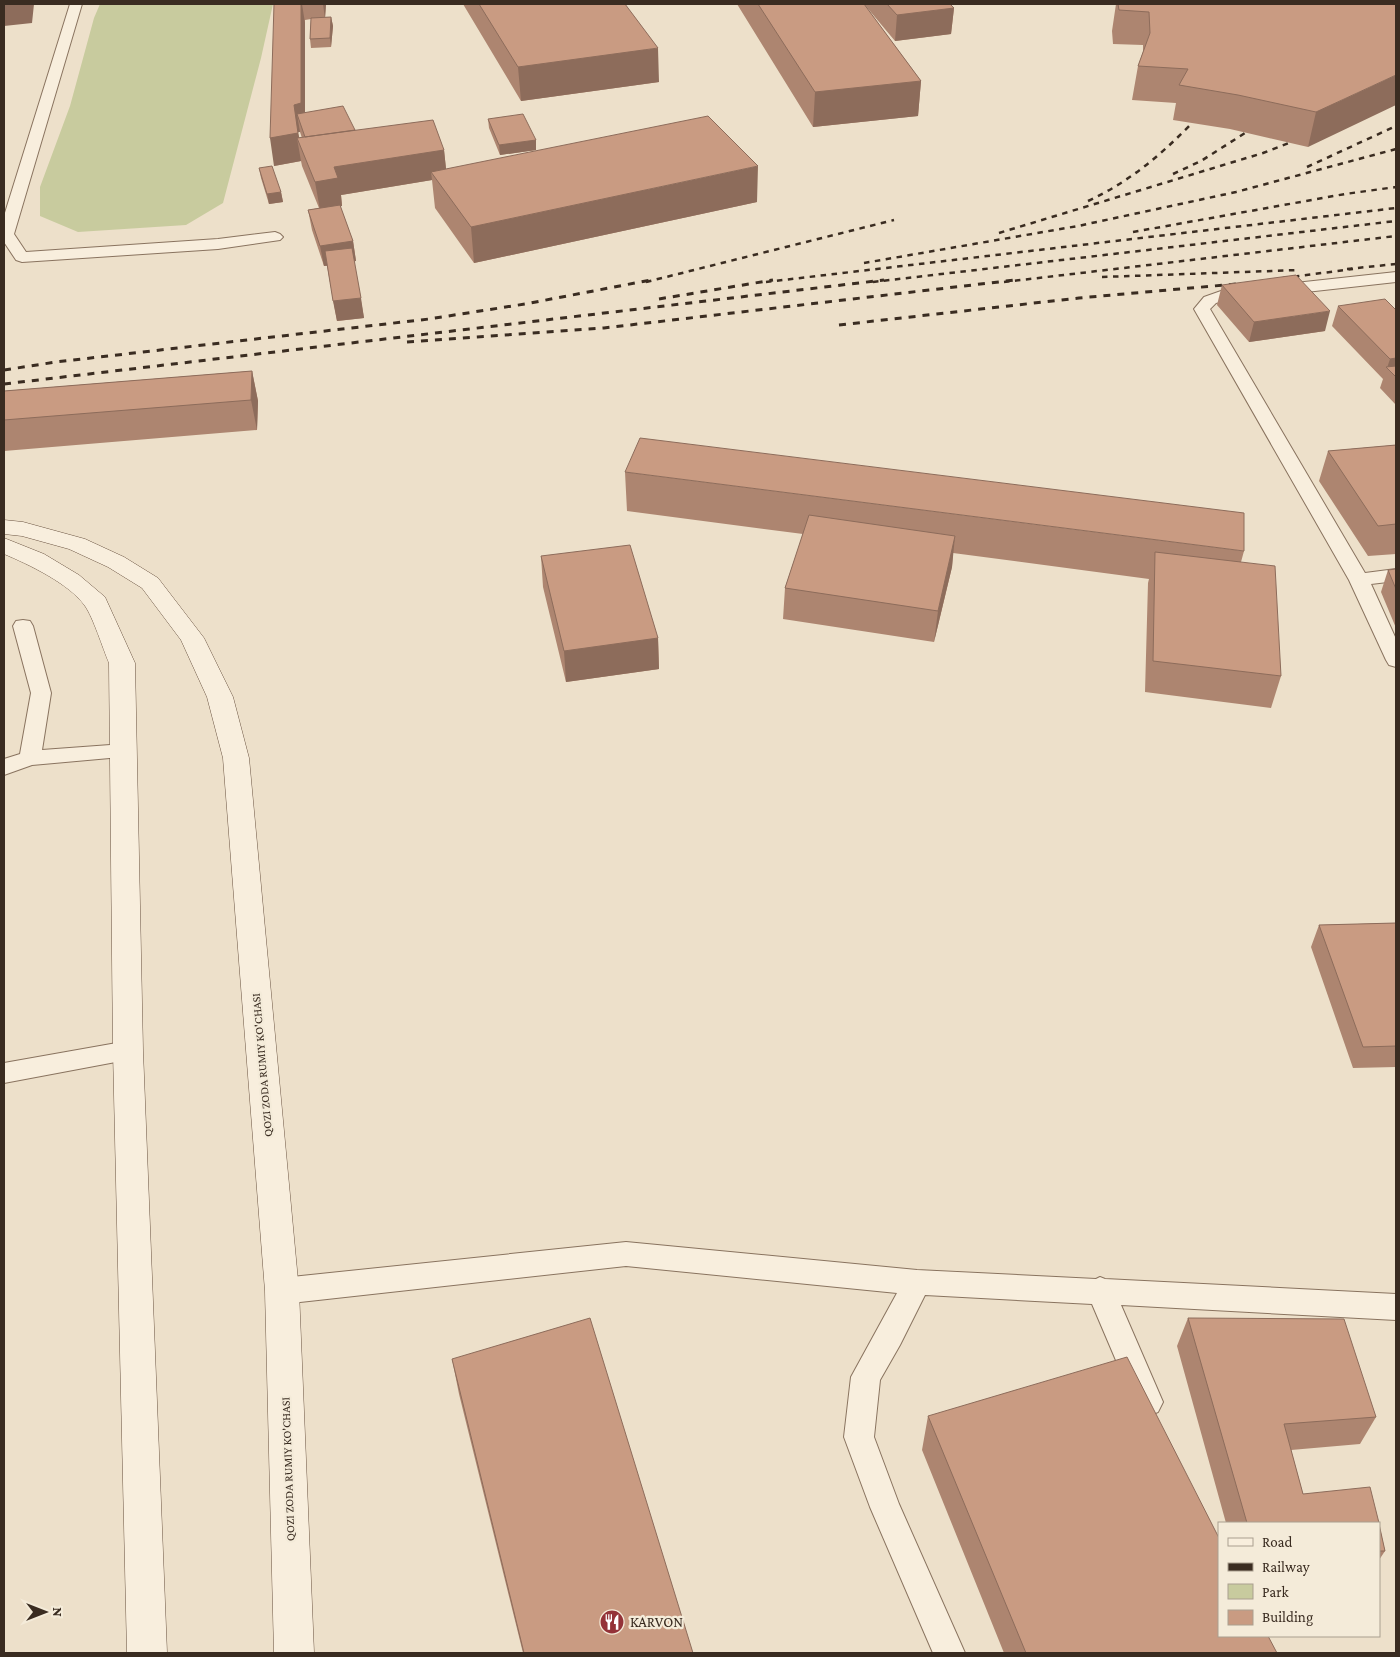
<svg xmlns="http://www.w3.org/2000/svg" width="1400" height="1657" font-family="'Crimson Pro',serif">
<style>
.green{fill:#c8cb9e}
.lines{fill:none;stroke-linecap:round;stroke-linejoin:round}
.lane-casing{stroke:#89735f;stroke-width:2}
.secondary-casing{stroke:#6b5442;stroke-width:1}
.lane{fill:#f8eedd;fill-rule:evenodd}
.secondary{fill:#f8eedd;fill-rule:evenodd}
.rail-far1{stroke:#3a2c21;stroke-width:2.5;stroke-dasharray:5.5 5.5;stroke-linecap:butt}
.rail{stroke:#3a2c21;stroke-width:3;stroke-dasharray:7 7;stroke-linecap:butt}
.wall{fill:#ad8570;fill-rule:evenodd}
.shaded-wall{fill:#8d6c5b}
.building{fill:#c99b82;stroke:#8d6c5b}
.labels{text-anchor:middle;stroke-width:4.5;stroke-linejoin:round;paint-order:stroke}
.street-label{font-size:12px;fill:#3a2c21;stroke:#f4ebd9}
.near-poi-label{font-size:15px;fill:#3a2c21;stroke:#f4ebd9;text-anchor:start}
</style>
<rect width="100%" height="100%" fill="#ede0ca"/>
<path class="green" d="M100,4H273L261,58L223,203L186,225L78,232L40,216V187L70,106L94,18Z"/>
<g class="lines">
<defs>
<path id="lane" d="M70,4H82L14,234L26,252L218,239L275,232L280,234L283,237L280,240L218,249L22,262L16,260L4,242V216Z
M1396,272V282L1224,301L1216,303L1210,309L1365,573L1396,569V581L1371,584L1396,639V667L1389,665L1386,660L1349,580L1194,309L1204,297L1221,291Z
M23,620L30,621L33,626L51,693L42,750L124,744L132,746L135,751L132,756L32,765L4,775V759L20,754L31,693L13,626L16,621Z
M128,1041L137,1044L141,1051L137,1058L4,1083V1063Z
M626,1242L917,1270L1096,1279L1100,1277L1105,1279L1396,1294V1320L1121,1305L1163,1402L1158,1412L1148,1416L1138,1412L1092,1304L925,1295L900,1345L880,1380L874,1437L899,1504L965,1653H933L870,1507L844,1437L851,1377L897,1293L626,1266L282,1304L272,1300L268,1291L272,1282L282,1278Z"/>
<path id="secondary" d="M4,520L23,522L85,539L124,557L158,578L204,638L233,697L249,758L299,1291L314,1653H274L265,1291L223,758L207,697L181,640L142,588L108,567L69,549L22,536L4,534Z
M4,538L44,554L79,575L105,597L135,663L143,1051L167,1653H127L113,1051L109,663C103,649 93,617 85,606C70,584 28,564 4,554Z"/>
</defs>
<use href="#lane" class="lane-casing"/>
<use href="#secondary" class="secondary-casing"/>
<use href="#lane" class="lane"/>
<use href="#secondary" class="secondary"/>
<path class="rail-far1" d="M1307,167L1396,126
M1173,174L1201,161L1245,133
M1088,201C1129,182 1161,155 1192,123
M1133,232L1345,194L1396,187
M999,233L1263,153L1289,143
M864,263L1078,226L1236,192L1396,149
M1347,269L1396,264
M1102,277L1299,270
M1283,278L1353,269
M646,282L894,220
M766,282L1396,208
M873,282L1396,221
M1004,282L1396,236"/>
<path class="rail" d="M659,299L773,280
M839,325L1079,298L1236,284
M407,342L604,328L1015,280
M4,370L56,362L429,319L525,304L651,280
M4,384L884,280"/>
</g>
<path class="wall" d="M274,4H326L325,17H331L333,26L331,47L311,48L310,39L311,19L305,20V113L355,130L444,150L446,169L757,202L474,263L435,208L432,180L341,195L342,206H340L353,241L356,261H354L364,318L337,321L327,266H324L312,230L308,210L319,208L302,166L301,161L274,166ZM298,132H300L302,138H299Z
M463,4H625L659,82L521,101Z
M737,4H864L921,81L918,116L813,127Z
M864,4H950L954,8L951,34L895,41Z
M1116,4H1396L1308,147L1230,129L1173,120L1176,103L1132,100L1138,66L1143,52V45L1113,44L1112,31Z
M488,119L536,140V150L500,155L489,128Z
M259,168L281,192L283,202L269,204L261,178Z
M1222,285L1325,331L1249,342L1217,305Z
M1338,306L1396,310V405L1380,388L1383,379L1332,326Z
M252,371L258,401L257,430L4,451V391Z
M1396,445V554L1368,556L1319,481L1328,451Z
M625,472L1244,551L1241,562L1281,676L1271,708L1145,692L1148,583L1149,579L953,553L952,567L934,642L783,619L785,588L803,534L627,511Z
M541,556L658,638L659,669L566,682L543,587Z
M1396,569V628L1381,592L1388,570Z
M1396,923V1067L1353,1068L1311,947L1319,925Z
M1188,1318L1376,1417L1360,1444L1291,1450L1303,1494L1379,1523H1226L1177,1346Z
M452,1359L693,1653H523L459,1394Z
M928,1416L1277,1653H1004L922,1450Z
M1379,1524L1385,1551L1379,1560Z"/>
<path class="shaded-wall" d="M4,4H34L32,23L4,26Z
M301,4H302L305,23V131L297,114L300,132H298L301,146L297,138L301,161L274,166L270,138L294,105Z
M323,4H326L325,19Z
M954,8L951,34L895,41L897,15Z
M331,17L333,26L331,47L330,38Z
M658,48L659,82L521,101L518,67Z
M1396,75V105L1308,147L1316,112Z
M921,81L918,116L813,127L815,92Z
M536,140V150L500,155L499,145Z
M444,150L447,178L431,172L432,180L341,195L342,206L320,210L315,182L334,167Z
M758,166L757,202L474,263L471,227Z
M281,192L283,202L269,204L267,194Z
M353,241L356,261L324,266L320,246Z
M361,298L364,318L337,321L333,301Z
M1330,311L1325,331L1249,342L1254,322Z
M1396,358V377L1387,368L1390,359Z
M252,371L258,401L257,430L251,400Z
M955,536L952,567L934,642L938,611Z
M658,638L659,669L566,682L564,651Z"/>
<path class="building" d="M274,4H301V103L294,105L298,133L270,138Z
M479,4H625L658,48L518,67Z
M758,4H864L921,81L815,92Z
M887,4H950L954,8L897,15Z
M1118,4H1396V75L1316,112L1238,95L1179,85L1188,69L1138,66L1150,33L1149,12L1119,10Z
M331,17L330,38L310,39L311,18Z
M343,106L355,130L305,137L297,114Z
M523,114L536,140L499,145L488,119Z
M708,116L758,166L471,227L431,172Z
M433,120L444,150L334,167L338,178L315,182L297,138Z
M272,166L281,192L267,194L259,168Z
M340,205L353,241L320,246L308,210Z
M352,248L361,298L333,301L325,251Z
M1296,275L1330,311L1254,322L1222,285Z
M1385,299L1396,310V358L1390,359L1338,306Z
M1396,366V377L1386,367Z
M252,371L251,400L4,420V391Z
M640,438L1244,513V551L625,472Z
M1396,445V524L1378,526L1328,451Z
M809,515L955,536L938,611L785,588Z
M630,545L658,638L564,651L541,556Z
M1155,552L1275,566L1281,676L1153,661Z
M1396,569V589L1388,570Z
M1396,923V1046L1363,1047L1319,925Z
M590,1318L693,1653H524L452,1359Z
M1188,1318L1344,1319L1376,1417L1284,1424L1303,1494L1370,1487L1379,1523H1247Z
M1127,1357L1219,1538V1636H1268L1277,1653H1026L928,1416Z
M1379,1524L1385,1551H1379Z"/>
<defs>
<symbol id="restaurant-disc" viewBox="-11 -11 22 22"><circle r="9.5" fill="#943238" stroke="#f4ebd9"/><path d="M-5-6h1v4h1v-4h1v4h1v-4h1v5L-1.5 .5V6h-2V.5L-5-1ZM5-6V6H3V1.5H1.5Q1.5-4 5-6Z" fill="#fff"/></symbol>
</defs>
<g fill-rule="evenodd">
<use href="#restaurant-disc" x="598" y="1608" width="28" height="28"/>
</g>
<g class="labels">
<g class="street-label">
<text transform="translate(262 1065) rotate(-95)" y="4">QOZI ZODA RUMIY KO'CHASI</text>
<text transform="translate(288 1469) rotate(-92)" y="4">QOZI ZODA RUMIY KO'CHASI</text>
</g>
<g class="near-poi-label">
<text x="630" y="1627">KARVON</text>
</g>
</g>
<rect width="1400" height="1657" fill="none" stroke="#3a2c21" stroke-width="10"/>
<rect x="1218" y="1522" width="162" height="115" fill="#f4ebd9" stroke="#aa9f8f"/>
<rect x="1228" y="1538" width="25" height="8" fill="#f8eedd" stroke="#aa9f8f"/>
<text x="1262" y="1547" font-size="15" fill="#3a2c21">Road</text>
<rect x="1228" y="1563" width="25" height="8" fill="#3a2c21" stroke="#aa9f8f"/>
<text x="1262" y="1572" font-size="15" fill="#3a2c21">Railway</text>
<rect x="1228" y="1584" width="25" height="15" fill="#c8cb9e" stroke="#aa9f8f"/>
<text x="1262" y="1597" font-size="15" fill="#3a2c21">Park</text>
<rect x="1228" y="1610" width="25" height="15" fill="#c99b82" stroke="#aa9f8f"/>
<text x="1262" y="1622" font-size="15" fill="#3a2c21">Building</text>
<g transform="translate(45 1612) rotate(90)" stroke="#f4ebd9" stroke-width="4" paint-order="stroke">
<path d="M0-4L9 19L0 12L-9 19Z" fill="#3a2c21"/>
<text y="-8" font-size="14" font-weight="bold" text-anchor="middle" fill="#3a2c21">N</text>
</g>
</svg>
